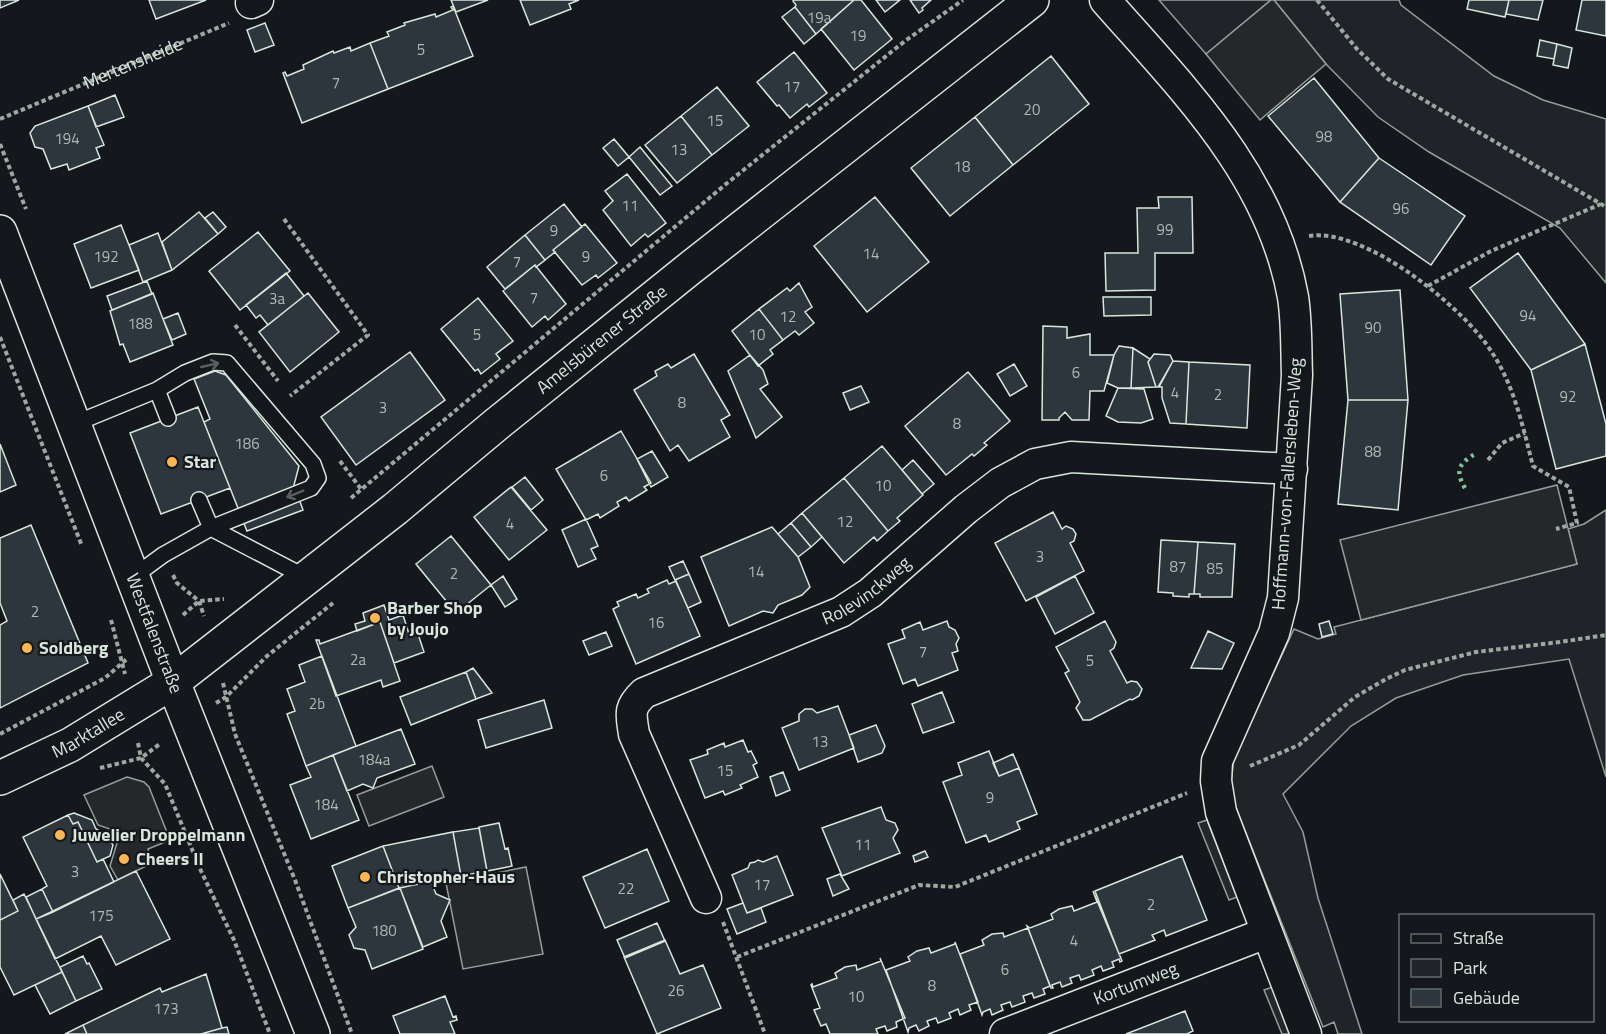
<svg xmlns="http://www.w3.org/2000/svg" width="1606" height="1034" font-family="'Titillium Web',sans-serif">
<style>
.green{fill:#202428;stroke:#939e99;stroke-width:1.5}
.parking{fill:#24282b;stroke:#939e99;stroke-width:1.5}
.building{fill:#2c363c;stroke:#d8e6dc;stroke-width:1.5}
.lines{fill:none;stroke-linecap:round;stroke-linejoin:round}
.lane-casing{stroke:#d8e6dc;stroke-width:18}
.street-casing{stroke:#d8e6dc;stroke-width:33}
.secondary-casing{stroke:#d8e6dc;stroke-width:36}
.primary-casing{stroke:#d8e6dc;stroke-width:36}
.path{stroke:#9da8a2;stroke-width:4;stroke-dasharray:4.5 3;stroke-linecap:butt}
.lane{stroke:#14181c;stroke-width:15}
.street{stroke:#14181c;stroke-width:30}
.secondary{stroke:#14181c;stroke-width:33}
.primary{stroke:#14181c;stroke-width:33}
.hedge{stroke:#8ac095;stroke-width:4.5;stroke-dasharray:3 4.5;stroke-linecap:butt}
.oneway{stroke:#59605f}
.poi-dot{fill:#ffb74d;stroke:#14181c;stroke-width:2}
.labels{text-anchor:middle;stroke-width:4.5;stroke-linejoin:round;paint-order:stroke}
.number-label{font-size:15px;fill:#adbab4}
.street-label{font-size:18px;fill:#d8e6dc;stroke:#14181c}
.poi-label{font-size:18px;font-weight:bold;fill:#d8e6dc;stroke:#14181c;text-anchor:start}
</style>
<rect width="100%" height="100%" fill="#14181c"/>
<path class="green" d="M1159,0H1271L1206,54Z
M1274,0H1399L1401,5L1494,76L1543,100L1606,119V283L1560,228L1429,152L1378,117L1326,64Z
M1606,510V777L1569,659L1463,675L1396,698L1351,726L1283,794L1303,832L1318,898L1362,1034H1338L1334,1022L1323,1027L1230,793L1234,757L1294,629L1318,639L1336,634L1334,627L1577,564L1568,529L1584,524Z"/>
<path class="parking" d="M1271,0H1274L1326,64L1260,120L1206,54Z
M1557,485L1577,564L1361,620L1340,540Z
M432,766L444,797L369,826L357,795Z
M127,777L144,782L149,787L170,840L148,849L152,863L118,880L110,866L117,843L110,829L98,825L84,795Z
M1207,820L1237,897L1229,900L1198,823Z
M526,867L543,954L463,969L446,883Z
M1273,987L1292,1034H1282L1264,990Z"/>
<path class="building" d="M0,0H19L0,8Z
M149,0H206L156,19Z
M451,0H488L456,12Z
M520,0H579L569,4L571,9L530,25Z
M794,0H854L816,34L795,7L796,5L793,1Z
M854,0H861L892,39L854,70L821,29Z
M876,0H900L885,12Z
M910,0H931L922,8L923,10L919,13Z
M1469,0H1509L1505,17L1467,9Z
M1509,0H1543L1538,20L1506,14Z
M1582,0H1606V36L1576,30Z
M453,6L473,56L388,89L370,43L389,36L387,32L405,25L404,23L435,14L436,17L453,10L451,7Z
M795,7L816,34L804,44L782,17Z
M265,23L274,45L255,52L247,30Z
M1540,40L1557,44L1554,59L1537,56Z
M370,43L388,89L302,123L283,73L285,72L287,76L304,69L303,65L333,51L334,53L350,47L351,51Z
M1557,44L1572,48L1568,68L1553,65Z
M794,52L827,93L809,107L807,104L790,118L779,105L777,106L757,82Z
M1051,56L1089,104L1013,165L975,117Z
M1314,78L1379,158L1340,202L1268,116Z
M717,87L749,126L712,155L681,116Z
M115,95L124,117L96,127L88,106Z
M88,106L104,145L96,148L100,158L69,170L67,164L51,169L43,149L35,147L30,133L35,126Z
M681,116L712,155L677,183L645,145Z
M975,117L1013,165L950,216L911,168Z
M614,139L629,157L618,166L603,148Z
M640,147L672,186L660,195L629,157Z
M1379,158L1465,216L1431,265L1340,202Z
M627,174L666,223L648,237L645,234L631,246L603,210L613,201L605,191Z
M875,197L929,262L867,312L814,246Z
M1158,197H1192L1193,253H1155V290L1106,291L1105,253H1138L1137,208H1159Z
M564,204L582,227L553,250L555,252L545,260L525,235Z
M199,212L218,234L172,270L162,242Z
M213,212L226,227L218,234L205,218Z
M585,224L617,263L598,278L596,275L582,285L553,250Z
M121,225L139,270L91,288L74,244Z
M258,232L290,271L240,310L209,271Z
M158,233L172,270L143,282L129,245Z
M525,235L545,260L536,267L535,265L505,289L487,267Z
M1518,253L1585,344L1531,370L1470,288Z
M535,265L566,304L548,320L545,316L532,327L503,291Z
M286,273L304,296L268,325L260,315L256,318L246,305Z
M147,281L152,294L112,310L107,296Z
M799,283L812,307L805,312L814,323L799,335L795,331L783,340L759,309L787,288L790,291Z
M1400,290L1408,400H1348L1340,294Z
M153,293L173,345L130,362L123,344L120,345L110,311Z
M308,293L339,332L290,372L259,332Z
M1103,297H1151V315L1104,316Z
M478,298L513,341L496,354L500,359L481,374L478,369L475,371L441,329Z
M759,309L783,340L770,350L773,354L758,366L732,331Z
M178,313L186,334L172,340L163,319Z
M1043,326L1067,327V338L1090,334V355H1114L1104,391H1090L1089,420H1072L1065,412L1059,418V420H1042Z
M1585,344L1606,424V456L1556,469L1531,370Z
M1119,346L1133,348L1131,388H1118L1107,383L1114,355Z
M1133,348L1150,359L1148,362L1156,387L1131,388Z
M410,352L445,400L356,465L321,417Z
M694,354L730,415L721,420L730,437L689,461L678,445L670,451L634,390L657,376L655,371L668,364L671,368Z
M1154,354L1170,355L1173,361L1158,387H1156L1148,362Z
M750,355L763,370L768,384L760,389L782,417L756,438L728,371Z
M1173,361L1189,362L1186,424L1170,423L1162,398V387H1159Z
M1189,362L1250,365L1247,428L1186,424Z
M1014,364L1027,386L1010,396L997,374Z
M215,371L226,375L299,466L294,485L303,510L247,531L204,422L210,419L194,379Z
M968,372L1010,421L984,443L987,445L974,456L972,454L946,475L905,426Z
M861,386L869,402L850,410L843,393Z
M1118,388L1144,389L1153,419L1141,423L1118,422L1106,416Z
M1348,400H1408L1398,510L1338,504Z
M198,407L230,488L161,514L130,433Z
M621,431L651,483L644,487L647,490L629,501L626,497L617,502L619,506L600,518L598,514L586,520L556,469Z
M0,444L16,485L0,492Z
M882,446L923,495L897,518L900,521L888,531L844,478Z
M652,451L668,477L651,487L637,459Z
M913,460L934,484L922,494L902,470Z
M525,477L543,500L531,510L512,487Z
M844,478L888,531L877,541L874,537L844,563L802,513Z
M511,487L547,530L509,560L474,517Z
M1053,512L1062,529L1066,526L1073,529L1076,534L1074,541L1070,543L1084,571L1026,601L995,543Z
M802,513L822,537L811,547L791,523Z
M586,519L598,546L591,549L596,559L578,567L562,530Z
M791,523L811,547L798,557L778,534Z
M31,525L88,663L0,708V625L7,621L0,603V538Z
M772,527L798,557L810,587L802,595L778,605L773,613L763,611L729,626L701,557Z
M451,536L491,585L456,613L416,564Z
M1161,540L1198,542L1194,594H1189V597L1173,596V593L1158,592Z
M1198,542L1235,544L1232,597H1200V594H1194Z
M683,561L689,574L675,580L669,567Z
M689,574L701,602L688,608L675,580Z
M503,576L517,599L505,607L491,585Z
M1075,576L1094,613L1055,634L1036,597Z
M667,580L669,584L676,581L700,636L636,664L613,609L619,606L617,602L636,594L638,598L649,593L647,589Z
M384,605L389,620L403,615L409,634L417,631L424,652L394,663L380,622L357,631L355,624L365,621L363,613Z
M947,621L949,627L955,630L959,638L956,644L958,651L952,653L958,670L918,686L915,679L903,684L888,644L905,638L902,630L920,622L923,630Z
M1105,621L1116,642L1114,648L1110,651L1127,683L1131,681L1137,682L1142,689L1139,696L1132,700L1130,699L1090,720H1083L1076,708L1080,702L1065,673L1069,671L1056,647Z
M1329,621L1333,634L1322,637L1319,624Z
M380,622L400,681L383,687L381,680L336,696L316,640H319L320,644Z
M1208,631L1234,643L1222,669L1191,668Z
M606,632L612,646L589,655L583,641Z
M322,656L356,746L306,766L287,714L295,711L287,689L305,682L299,665Z
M473,668L492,693L476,699L466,672Z
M466,672L476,699L411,725L400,697Z
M942,692L954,722L923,733L912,704Z
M544,700L552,728L486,748L478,720Z
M838,706L854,748L799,770L782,728L799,721V714L805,709H812L817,713Z
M876,725L885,746L882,753L858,762L849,735Z
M401,729L415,764L377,778L373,788L363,784L347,791L333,755Z
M743,740L748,752L751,751L757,763L753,765L758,777L740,785L742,788L725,795L723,791L705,798L690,760L708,754L707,750L724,743L725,747Z
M989,751L999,776L1019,768L1037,814L1017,822L1020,829L989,842L986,835L966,843L943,782L962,775L958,763Z
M1013,754L1019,768L999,776L993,763Z
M333,755L359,820L311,839L290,785L311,777L306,766Z
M783,772L790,790L776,796L770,777Z
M881,807L886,820L895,823L898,830L893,838L900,853L842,876L822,828Z
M74,813L92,820L96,829L107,835L113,845L110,856L97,862L78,822L73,824L68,815Z
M68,815L73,824L78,822L97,862L103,859L114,882L53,912L42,889L47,886L23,837Z
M499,823L505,849L508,848L512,866L487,871L479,827Z
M479,828L487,871L461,876L453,832Z
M453,832L461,876L399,888L383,846Z
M383,846L399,888L348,908L332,866Z
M647,849L669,901L605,928L583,877Z
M925,851L928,857L915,862L913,856Z
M777,856L793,895L747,913L732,875L748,868L750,863L755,862L758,860L763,862Z
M1182,856L1207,920L1166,936L1164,930L1152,935L1155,940L1119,954L1095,891Z
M136,871L170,939L116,965L101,936L55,959L36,919Z
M0,874L18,911L0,920Z
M840,874L849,889L833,896L827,879Z
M431,881L436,894L450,900L441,921L447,937L423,947L400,888Z
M400,888L423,949L372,969L365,950L354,948L349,935L356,927L348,908Z
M42,889L53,912L36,919L26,897Z
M1093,891L1122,961L1120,962L1119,959L1112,962L1114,967L1103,971L1101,966L1092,970L1094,975L1081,980L1079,975L1070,978L1072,983L1062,987L1060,982L1052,985L1053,988H1051L1027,926L1030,928L1053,919L1051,914L1059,909L1072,906L1074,911L1097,902Z
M24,894L62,972L14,995L0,967V920L18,911L13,900Z
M743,903L747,913L761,908L766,922L737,934L727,909Z
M657,923L665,941L625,958L617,940Z
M1028,928L1050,986L1043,989L1045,994L1034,998L1032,993L1023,996L1025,1002L1012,1007L1010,1002L1001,1005L1003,1010L992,1015L990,1009L983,1012L982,1015L960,954L984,945L982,940L992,934L1003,933L1004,937Z
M665,940L680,974L703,965L721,1008L657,1034L624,957Z
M955,942L978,1002L969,1005L971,1010L960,1015L958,1009L949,1013L951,1018L938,1023L936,1018L927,1021L929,1026L919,1031L916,1025L909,1028L908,1032L886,970L910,961L908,957L917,951L929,948L931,953L955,944Z
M83,956L87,964L89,963L102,989L76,1001L60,967Z
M880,958L905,1018L896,1022L897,1027L887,1031L885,1026L876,1029L878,1034H830L826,1024L821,1026L814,1010L820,1008L811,985L812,984L813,987L837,978L835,973L845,967L856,965L857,970L881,961Z
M62,972L76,1001L50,1014L35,985Z
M206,974L222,1028L201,1034H87L83,1025L160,988L162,992Z
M445,996L453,1017L456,1016L457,1020L450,1022L455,1034H400L393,1016Z
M1185,1011L1193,1031L1187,1034H1126Z
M83,1025L87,1034H65Z
M227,1027L229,1034H201L222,1028Z"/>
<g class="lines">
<defs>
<path id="lane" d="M74,424L157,390L168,418
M199,500L211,528L307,578
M133,577L163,555L211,528L311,488L318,478L313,464L227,363L213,362L185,373L157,390"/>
<g id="street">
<path d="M1105,0C1184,90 1271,175 1293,297C1297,323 1296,349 1297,375L1283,598L1274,633L1217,761L1216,781L1221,812L1306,1034"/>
<path d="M251,3L258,0"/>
<path id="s2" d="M706,898L634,734C631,714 628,708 644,693L841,612L870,593L966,509L1000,483L1035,464L1071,457L1292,469"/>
<path id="s3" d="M1005,1034L1266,933"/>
</g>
<g id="secondary">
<path id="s4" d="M0,778L70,745L173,682L395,509L498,423L689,269L1032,0"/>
</g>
<g id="primary">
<path id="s5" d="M0,232L173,682L313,1034"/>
</g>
</defs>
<use href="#lane" class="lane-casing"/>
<use href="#street" class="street-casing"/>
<use href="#secondary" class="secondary-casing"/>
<use href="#primary" class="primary-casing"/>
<g class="path">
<path d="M1317,0L1357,49L1388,79L1606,207"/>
<path id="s1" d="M0,119L229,23"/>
<path d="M0,144L26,209"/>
<path d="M284,219L368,335L290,396"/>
<path d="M1309,236C1365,227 1466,309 1493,354C1515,388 1523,428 1533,466L1569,487L1577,523L1556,529"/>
<path d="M1428,286L1491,251L1601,204"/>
<path d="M235,325L278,381"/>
<path d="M0,337L82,546"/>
<path d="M1488,460L1502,443L1525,433"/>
<path d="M340,461L361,489"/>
<path d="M351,498L726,184L905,41L963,0"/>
<path d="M173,575L177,583L199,601L204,616"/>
<path d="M183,615L199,601L224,599"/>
<path d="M111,620L125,674"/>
<path d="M223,683L235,734L295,880L352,1034"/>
<path d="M216,703L226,697L267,656L333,603"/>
<path d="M0,734L105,678L128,658"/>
<path d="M138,743L141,758L165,784L201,871L234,940L270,1034"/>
<path d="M1250,766L1299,745L1355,697L1386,679L1405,670L1476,652L1560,642L1606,635"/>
<path d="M100,768L141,758L161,743"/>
<path d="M723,922L765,1034"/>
<path d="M737,957L919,885L955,887L1187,793"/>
</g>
<use href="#lane" class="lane"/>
<use href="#street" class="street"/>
<use href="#secondary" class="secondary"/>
<use href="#primary" class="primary"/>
<path class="hedge" d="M1465,488C1454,470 1460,462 1477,453"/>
</g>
<defs><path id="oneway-shaft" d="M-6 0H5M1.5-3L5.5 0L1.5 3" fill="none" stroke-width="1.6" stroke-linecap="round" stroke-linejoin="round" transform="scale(1.5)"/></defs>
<g class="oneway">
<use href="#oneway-shaft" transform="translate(210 365) rotate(-13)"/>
<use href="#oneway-shaft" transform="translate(295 494) rotate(158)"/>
</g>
<g class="poi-dot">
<circle cx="172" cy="462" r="6"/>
<circle cx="375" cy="618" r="6"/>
<circle cx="27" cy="648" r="6"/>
<circle cx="60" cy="835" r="6"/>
<circle cx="124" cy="859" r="6"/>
<circle cx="365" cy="877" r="6"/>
</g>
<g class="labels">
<g class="number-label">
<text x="819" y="23">19a</text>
<text x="858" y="41">19</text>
<text x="421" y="55">5</text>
<text x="336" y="88">7</text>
<text x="792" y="92">17</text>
<text x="1032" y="115">20</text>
<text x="715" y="126">15</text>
<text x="1324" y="142">98</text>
<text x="67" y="144">194</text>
<text x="679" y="155">13</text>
<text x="962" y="172">18</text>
<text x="630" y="211">11</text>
<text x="1401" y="214">96</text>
<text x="1165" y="235">99</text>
<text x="554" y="236">9</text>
<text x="871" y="259">14</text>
<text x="106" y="262">192</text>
<text x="586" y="262">9</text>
<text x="517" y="267">7</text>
<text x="534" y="303">7</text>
<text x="277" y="304">3a</text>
<text x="1528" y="321">94</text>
<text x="788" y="322">12</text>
<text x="140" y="329">188</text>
<text x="1373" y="333">90</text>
<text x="477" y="340">5</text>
<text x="757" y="340">10</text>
<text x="1076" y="378">6</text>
<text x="1175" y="398">4</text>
<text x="1218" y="400">2</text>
<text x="1568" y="402">92</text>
<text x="682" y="408">8</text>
<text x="383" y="413">3</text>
<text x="957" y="429">8</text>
<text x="247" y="449">186</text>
<text x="1373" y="457">88</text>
<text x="604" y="481">6</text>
<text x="883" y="491">10</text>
<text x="845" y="527">12</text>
<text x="510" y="529">4</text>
<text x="1040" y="562">3</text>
<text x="1178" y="572">87</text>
<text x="1215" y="574">85</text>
<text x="756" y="577">14</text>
<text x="454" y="579">2</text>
<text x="35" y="617">2</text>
<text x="656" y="628">16</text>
<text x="923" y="657">7</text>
<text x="358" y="665">2a</text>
<text x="1090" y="666">5</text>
<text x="317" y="709">2b</text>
<text x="820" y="747">13</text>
<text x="374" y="765">184a</text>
<text x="725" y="776">15</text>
<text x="990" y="803">9</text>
<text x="326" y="810">184</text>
<text x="863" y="850">11</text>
<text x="75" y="877">3</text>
<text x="762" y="890">17</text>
<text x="626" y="894">22</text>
<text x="1151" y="910">2</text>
<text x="101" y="921">175</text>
<text x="384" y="936">180</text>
<text x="1074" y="946">4</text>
<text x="1005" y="975">6</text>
<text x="932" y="991">8</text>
<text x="676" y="996">26</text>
<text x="856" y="1002">10</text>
<text x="166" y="1014">173</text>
</g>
<g class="street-label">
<text dy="6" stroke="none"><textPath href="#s1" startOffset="144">Mertensheide</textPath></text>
<text dy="6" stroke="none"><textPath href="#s4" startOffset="747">Amelsbürener Straße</textPath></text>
<text transform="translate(1287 484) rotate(-86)" y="6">Hoffmann-von-Fallersleben-Weg</text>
<text dy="6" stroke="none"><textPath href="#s2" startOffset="470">Rolevinckweg</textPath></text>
<text dy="6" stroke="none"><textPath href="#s5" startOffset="430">Westfalenstraße</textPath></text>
<text dy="6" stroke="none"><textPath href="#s4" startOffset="99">Marktallee</textPath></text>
<text dy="6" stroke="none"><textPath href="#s3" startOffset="140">Kortumweg</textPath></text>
</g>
<g class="poi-label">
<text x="184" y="468">Star</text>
<text x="387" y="614">Barber Shop<tspan x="387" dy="21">by Joujo</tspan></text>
<text x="39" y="654">Soldberg</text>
<text x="72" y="841">Juwelier Droppelmann</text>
<text x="136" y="865">Cheers II</text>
<text x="377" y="883">Christopher-Haus</text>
</g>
</g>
<rect x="1399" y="914" width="195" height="108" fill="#14181c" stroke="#626a69" stroke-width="1.5"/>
<rect x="1411" y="934" width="30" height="9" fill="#14181c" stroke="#626a69" stroke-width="1.5"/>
<text x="1453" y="944" font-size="18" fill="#d8e6dc">Straße</text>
<rect x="1411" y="959" width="30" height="18" fill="#202428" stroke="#626a69" stroke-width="1.5"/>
<text x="1453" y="974" font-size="18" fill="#d8e6dc">Park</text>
<rect x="1411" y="989" width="30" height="18" fill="#2c363c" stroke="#626a69" stroke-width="1.5"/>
<text x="1453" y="1004" font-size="18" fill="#d8e6dc">Gebäude</text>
</svg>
